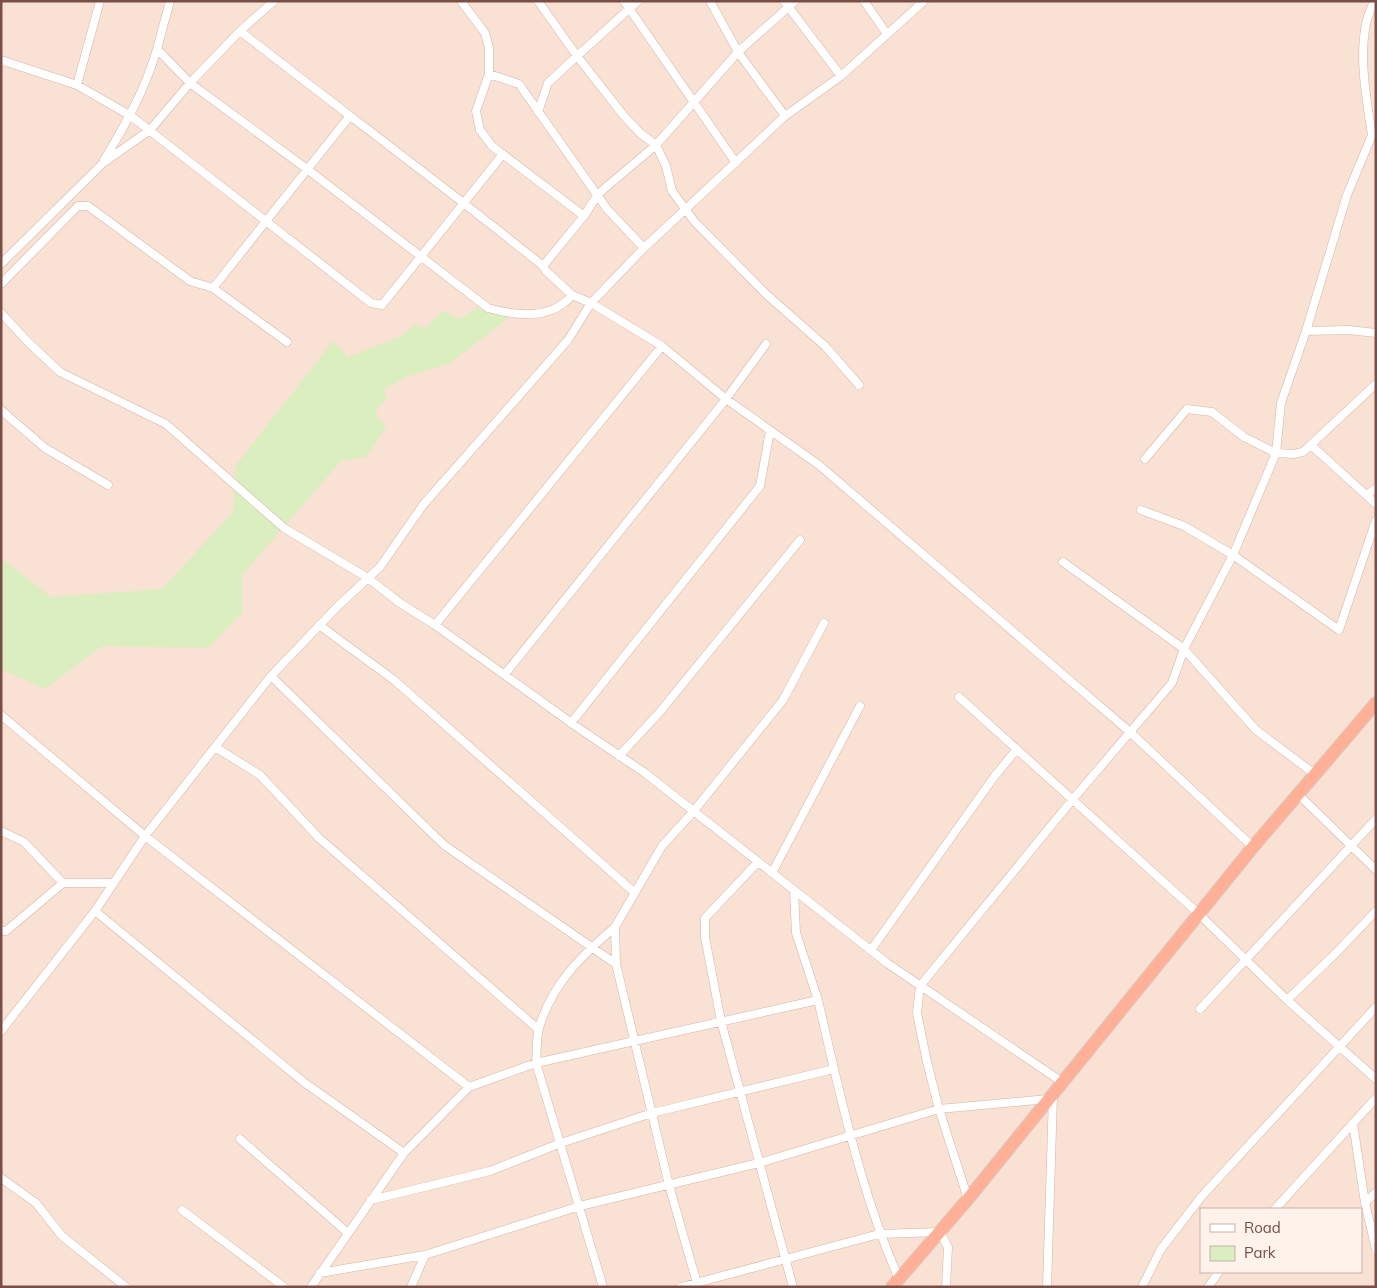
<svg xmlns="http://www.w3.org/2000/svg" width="1377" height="1288" font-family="Mulish,sans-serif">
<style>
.residential{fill:#f9e1d3;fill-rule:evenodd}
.green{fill:#dbeebf}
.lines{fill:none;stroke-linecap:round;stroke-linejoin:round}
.minor-casing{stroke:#d3b5aa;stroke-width:9}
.trunk-casing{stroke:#d9cdcb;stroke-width:14}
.minor{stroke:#fff;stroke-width:8}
.trunk{stroke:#ffb096;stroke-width:12}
</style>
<rect width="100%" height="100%" fill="#ffeee3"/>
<path class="residential" d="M1,1H1376V1287H1ZM1201,1209H1361V1272H1201Z"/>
<path class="green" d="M477,308L510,317L450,363L408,376L383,390L387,398L375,412L386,427L366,457L341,461L242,575V613L208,648L102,646L45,689L1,669V558L51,597L162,589L233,512L236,465L333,341L348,357L402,336L416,324L425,328L442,311L460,319Z"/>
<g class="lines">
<defs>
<path id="minor" d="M170,1L157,49L190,83L307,169L488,308C516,316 552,320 572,295
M461,1L485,33L489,48V74L476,111L480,130L492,146L584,216
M538,1L577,56L548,83L538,112
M624,1L736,163
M638,1L577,56L624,116L640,133L656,145L666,166L672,191L694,221L766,294L825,346L859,385
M710,1L738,52L785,116
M784,1L841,76
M864,1L887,34
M240,31C341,110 444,186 543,266L546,271L572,295L591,303L662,346L726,399L819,465L1130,732L1253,847
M1,60L77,85L131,116L371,303L382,305L503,154
M489,74L519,84L607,209L644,248
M77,85L100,1
M1372,135C1366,98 1354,34 1375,1
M104,160C126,124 145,90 157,49
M1,264L103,163L150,130L190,83L240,31L274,1
M543,266L584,216L598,194L656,145L738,52L795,1
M1,284L78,206H88L190,281L213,288
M1,313L29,343L60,372L166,424L284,528L368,578L400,603L435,625L577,727L645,773L887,963L1062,1082
M1306,331L1348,330L1376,333
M287,342L213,288L349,117
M1,410L45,448L108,485
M1312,446L1376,504
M1145,459L1187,409L1212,412L1244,437L1276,453L1294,454L1303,452L1376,384
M1367,495L1376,488
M1141,510L1184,526L1233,555L1339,630L1376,520
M1063,562L1184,649L1256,730L1316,775
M319,625L394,680L634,892
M435,625L662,346
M505,674L726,399L766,344
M271,676L444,845L616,964
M959,697L1199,914L1287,1000L1376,1079
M1,715L145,836L469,1087
M571,723L760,486L770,431
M215,747L260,775L319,838L538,1029
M619,756L659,713L800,540
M1299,795L1376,870
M1,831L24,842L63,883
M758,862L705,918V937L721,1021L793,1287
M772,873L860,706
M794,891L796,933L818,1000L834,1069
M95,911L305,1083L404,1153
M1,931H6L63,883H111
M871,950L994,777L1017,749
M1287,1000L1336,953L1376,911
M1200,1009L1376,819
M1,1031L95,911L145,836L271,676L338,606L380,567L423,505L568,340L591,303L644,248L785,116L841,76L924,1
M1353,1123L1365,1203L1376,1249
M240,1139L348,1233
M1,1178L36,1203L62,1236L126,1287
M968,1199L939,1109L927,1062L917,1013L920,986L1073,799L1172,683L1184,649L1233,555L1276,453L1281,403L1306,331L1347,195L1372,135L1376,132
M371,1200L490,1171L561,1143L652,1113L834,1069C851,1140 869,1211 899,1279
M1365,1203L1376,1192
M1275,1209L1376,1098
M182,1210L284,1287
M320,1273L425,1255L580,1206L759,1163L939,1109L1048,1099
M311,1287L404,1153L469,1087L536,1063L818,1000
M411,1287L425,1255
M603,1287L536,1063C537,1052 536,1039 539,1028C552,984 581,956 615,927
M681,1287L879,1234L940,1232L948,1247L946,1287
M698,1287L669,1185L616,964L615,927L662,846L693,812L783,700L824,623
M1047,1287L1053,1096
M1142,1287L1161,1249L1202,1196L1376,1007
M1208,1287L1219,1272"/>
<path id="trunk" d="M892,1287L968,1199L1253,847L1376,703"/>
</defs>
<use href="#minor" class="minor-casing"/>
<use href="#trunk" class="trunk-casing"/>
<use href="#minor" class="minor"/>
<use href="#trunk" class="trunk"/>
</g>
<rect width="1377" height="1288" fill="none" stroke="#794e46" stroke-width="5"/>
<rect x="1200" y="1208" width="162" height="65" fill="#fff3eb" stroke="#c9b1a9"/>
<rect x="1210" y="1224" width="25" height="8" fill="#ffffff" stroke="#c9b1a9"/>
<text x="1244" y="1233" font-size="15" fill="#794e46">Road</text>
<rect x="1210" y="1246" width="25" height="15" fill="#dbeebf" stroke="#c9b1a9"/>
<text x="1244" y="1258" font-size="15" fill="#794e46">Park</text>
</svg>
